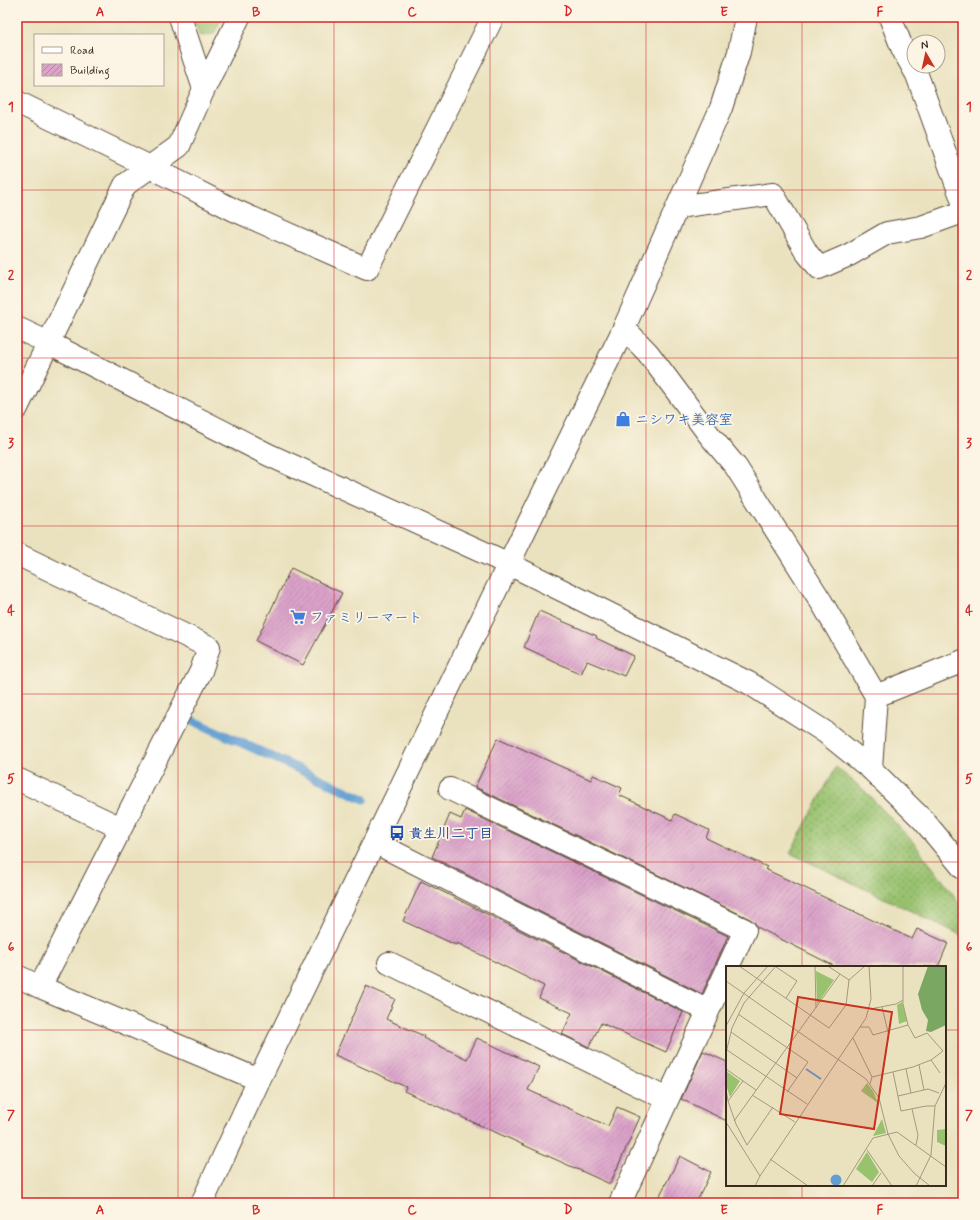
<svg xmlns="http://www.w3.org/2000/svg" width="980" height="1220" font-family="Mynerve,'Klee One',sans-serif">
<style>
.grass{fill:url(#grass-dots);stroke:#6a7646}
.green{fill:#99c26f;stroke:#6a7646}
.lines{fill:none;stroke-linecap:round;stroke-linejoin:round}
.stream{stroke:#629ed2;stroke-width:9}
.building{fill:url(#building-hatch)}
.minor-casing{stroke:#554636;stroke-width:24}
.minor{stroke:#fff;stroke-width:22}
.grid{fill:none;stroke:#d62828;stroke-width:1;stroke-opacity:0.55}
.labels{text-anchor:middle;stroke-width:3.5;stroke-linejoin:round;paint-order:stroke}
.shop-label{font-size:14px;font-weight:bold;fill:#366cbe;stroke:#fcf5e5;text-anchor:start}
.transit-label{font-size:14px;font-weight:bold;fill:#164399;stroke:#fcf5e5;text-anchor:start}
.inset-river{fill:none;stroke:#629ed2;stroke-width:2}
.inset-road{fill:none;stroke:#a4987f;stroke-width:1}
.view{fill:#c8321e;fill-opacity:0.15;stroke:#c8321e;stroke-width:2}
.inset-edge{fill:none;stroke:#3b2a1e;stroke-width:2}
.neatline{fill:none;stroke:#d62828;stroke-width:1.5}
.grid-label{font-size:13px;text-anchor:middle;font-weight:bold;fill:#d62828}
</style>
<defs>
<pattern id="grass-dots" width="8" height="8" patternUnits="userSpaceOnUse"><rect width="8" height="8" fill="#99c26f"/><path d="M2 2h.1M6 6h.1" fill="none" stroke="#7e9e5b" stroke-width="1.8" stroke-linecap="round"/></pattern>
<pattern id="building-hatch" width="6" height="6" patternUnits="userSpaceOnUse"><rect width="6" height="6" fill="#dba2ca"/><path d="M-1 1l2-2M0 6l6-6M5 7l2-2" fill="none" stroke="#b384a3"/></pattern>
</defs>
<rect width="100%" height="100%" fill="#fcf5e5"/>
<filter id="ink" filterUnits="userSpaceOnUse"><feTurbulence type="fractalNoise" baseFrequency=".025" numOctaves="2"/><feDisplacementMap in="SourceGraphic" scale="8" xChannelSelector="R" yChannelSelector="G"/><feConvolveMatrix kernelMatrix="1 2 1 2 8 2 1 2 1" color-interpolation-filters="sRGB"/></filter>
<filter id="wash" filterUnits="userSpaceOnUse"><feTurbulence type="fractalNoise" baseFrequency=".012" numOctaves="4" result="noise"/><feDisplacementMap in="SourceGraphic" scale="16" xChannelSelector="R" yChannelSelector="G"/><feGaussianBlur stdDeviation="0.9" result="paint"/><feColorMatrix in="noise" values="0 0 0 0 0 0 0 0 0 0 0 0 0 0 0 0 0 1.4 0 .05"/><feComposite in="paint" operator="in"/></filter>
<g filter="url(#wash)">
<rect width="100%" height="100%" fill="#eae2bf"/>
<path class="grass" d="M836,767L866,792L913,842L953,894L963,909V936L790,853Z"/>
<path class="green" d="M193,17H222L214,34L200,36Z"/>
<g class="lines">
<path class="stream" d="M194,721L364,799"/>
</g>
<g id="blocks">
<path class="building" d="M291,568L342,593L303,665L256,641Z
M539,611L597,636L596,638L634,656L624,676L587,661L581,674L524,647Z
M498,738L591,780L593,775L622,788L619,795L672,820L675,814L709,830L706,838L767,867L765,869L912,939L917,929L948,943L938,967H836L757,927L755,923L750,919L475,787Z
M465,810L728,936L702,994L432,857L450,814L461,819Z
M421,881L683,1012L666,1052L601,1023L589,1047L562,1034L572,1013L539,998L544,986L457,943L456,945L403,921Z
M366,986L395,999L386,1019L424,1036L423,1038L467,1059L477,1038L539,1067L528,1090L608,1126L617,1107L640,1117L610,1184L404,1091L406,1087L335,1055Z
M703,1051L727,1062V1121L681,1099Z
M680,1156L711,1172L696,1203H656Z"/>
</g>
</g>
<g filter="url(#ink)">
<use href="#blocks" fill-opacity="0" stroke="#554636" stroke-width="1"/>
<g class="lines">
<defs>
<path id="minor" d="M180,17L204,89
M890,17L903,50L917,75L963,202
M17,102L150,167L234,210L367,269L493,17
M677,207L773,194L807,253L819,268L849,255L887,233L921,227L963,212
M17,328L49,343L269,455L509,564L749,683L825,732L871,769L924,821L963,868
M624,328L648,353L710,436L736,467L822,603L876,696L871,769
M17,408L125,185L179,146L204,89L239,17
M17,554L209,647L201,671L40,987
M876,696L963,661
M17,779L121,828
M450,789L745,930L728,967
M374,842L708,1011
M389,963L667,1099
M17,976L40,987L259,1080
M202,1203L259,1080L528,524L624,328L721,108L739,52L746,17
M620,1203L727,970"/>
</defs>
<use href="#minor" class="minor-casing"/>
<use href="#minor" class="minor"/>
</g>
</g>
<path class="grid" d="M178,17V1203M334,17V1203M490,17V1203M646,17V1203M802,17V967M17,190H963M17,358H963M17,526H963M17,694H963M17,862H963M17,1030H727M945,1030H963M802,1185V1203"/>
<defs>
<symbol id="shop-bare" viewBox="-9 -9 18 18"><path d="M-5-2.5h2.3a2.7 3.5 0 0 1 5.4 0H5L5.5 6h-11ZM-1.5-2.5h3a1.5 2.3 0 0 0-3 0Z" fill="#3f7fe0" stroke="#fcf5e5" stroke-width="2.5" paint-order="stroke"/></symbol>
<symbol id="supermarket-bare" viewBox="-9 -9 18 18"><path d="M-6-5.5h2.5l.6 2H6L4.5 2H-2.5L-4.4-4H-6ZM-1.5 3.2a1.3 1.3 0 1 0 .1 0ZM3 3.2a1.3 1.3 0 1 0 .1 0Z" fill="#3f7fe0" stroke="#fcf5e5" stroke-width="2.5" paint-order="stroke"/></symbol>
<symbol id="bus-bare" viewBox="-9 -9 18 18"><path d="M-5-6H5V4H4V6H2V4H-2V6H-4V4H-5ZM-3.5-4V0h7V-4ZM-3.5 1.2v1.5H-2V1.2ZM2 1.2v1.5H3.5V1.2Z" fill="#1a4fb4" stroke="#fcf5e5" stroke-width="2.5" paint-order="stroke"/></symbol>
</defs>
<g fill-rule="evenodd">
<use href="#shop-bare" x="612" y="408" width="22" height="22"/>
<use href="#supermarket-bare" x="287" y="606" width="22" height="22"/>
<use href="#bus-bare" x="386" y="822" width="22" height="22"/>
</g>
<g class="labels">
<g class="shop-label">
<text x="635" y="424">ニシワキ美容室</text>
<text x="310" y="622">ファミリーマート</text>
</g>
<g class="transit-label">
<text x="409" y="838">貴生川二丁目</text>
</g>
</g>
<g transform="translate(726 966)">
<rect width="220" height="220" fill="#eae2bf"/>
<path d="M141,117L147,125L152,137L135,125ZM156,153L160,167L147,170ZM220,163V180L211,176V164Z" fill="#99c26f"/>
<path d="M202,0H220V59L205,66L200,65L202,54L196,44L192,28Z" fill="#7aa862"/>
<path d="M90,5L108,14L92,37H91ZM176,36L181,55L173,58L171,39ZM0,105L14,115L4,131L1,122ZM141,186L153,206L146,216L130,203Z" fill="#99c26f"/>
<path d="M104.5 214a5.5 5.5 0 1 1 11 0a5.5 5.5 0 1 1-11 0Z" fill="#629ed2"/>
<path class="inset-river" d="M80,103L95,113"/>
<path class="inset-road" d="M13,0L103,62L120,39L123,14L139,0M89,0L90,42M102,0L123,14M50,1L71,15L60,32M0,15L140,113L153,132L162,168L173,190L188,207L204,220M156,41L162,66M144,43L170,38L177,34M12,48L82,96L61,126M0,60L18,27L42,0M134,61H143L147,69L182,59M5,66L71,112M127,72L146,111L144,118M1,84L81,138M0,87L6,62L18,37L50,0M205,94L214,107M193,99L198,124M0,103L30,124M180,103L185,127M167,106L175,145L200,140H209M146,111L187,101L205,94L217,85L201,67L189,72L182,59L177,38V0M17,115L2,135L10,158L21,179L47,141M0,123L2,135M26,129L69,156M172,130L202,123L213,127M186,143L192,169L190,179M8,155L114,8M0,156L34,210L29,220M141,184L166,220M44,193L82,220M34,210L140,52L145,33L143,0M117,220L147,172L171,166L220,201M146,220L155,207M190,220L205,189L209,140L220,117"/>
<path class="view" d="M72,31L166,46L148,163L54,148Z"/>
<rect width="220" height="220" class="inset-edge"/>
</g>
<rect width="980" height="1220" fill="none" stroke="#fcf5e5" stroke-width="44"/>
<rect x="34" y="34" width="130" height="52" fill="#fcf5e5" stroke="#afa495"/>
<rect x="42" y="47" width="20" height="6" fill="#ffffff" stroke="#afa495"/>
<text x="70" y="54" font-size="12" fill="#3b2a1e">Road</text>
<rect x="42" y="64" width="20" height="12" fill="url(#building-hatch)" stroke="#afa495"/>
<text x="70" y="74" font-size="12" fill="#3b2a1e">Building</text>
<g transform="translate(926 54) rotate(351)"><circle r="19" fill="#fcf5e5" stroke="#afa495"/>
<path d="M0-3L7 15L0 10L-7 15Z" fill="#c8321e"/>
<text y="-6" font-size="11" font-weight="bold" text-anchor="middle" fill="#3b2a1e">N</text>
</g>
<rect x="22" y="22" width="936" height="1176" class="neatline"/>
<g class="grid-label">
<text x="100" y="16">A</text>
<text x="256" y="16">B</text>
<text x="412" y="16">C</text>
<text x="568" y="16">D</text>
<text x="724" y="16">E</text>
<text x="880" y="16">F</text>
<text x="11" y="111">1</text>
<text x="969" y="111">1</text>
<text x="11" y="279">2</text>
<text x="969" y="279">2</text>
<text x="11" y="447">3</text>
<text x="969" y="447">3</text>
<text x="11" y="615">4</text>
<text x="969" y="615">4</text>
<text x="11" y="783">5</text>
<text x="969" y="783">5</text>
<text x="11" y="951">6</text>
<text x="969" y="951">6</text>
<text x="11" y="1119">7</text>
<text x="969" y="1119">7</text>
<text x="100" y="1214">A</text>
<text x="256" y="1214">B</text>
<text x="412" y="1214">C</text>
<text x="568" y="1214">D</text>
<text x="724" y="1214">E</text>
<text x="880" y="1214">F</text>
</g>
</svg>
